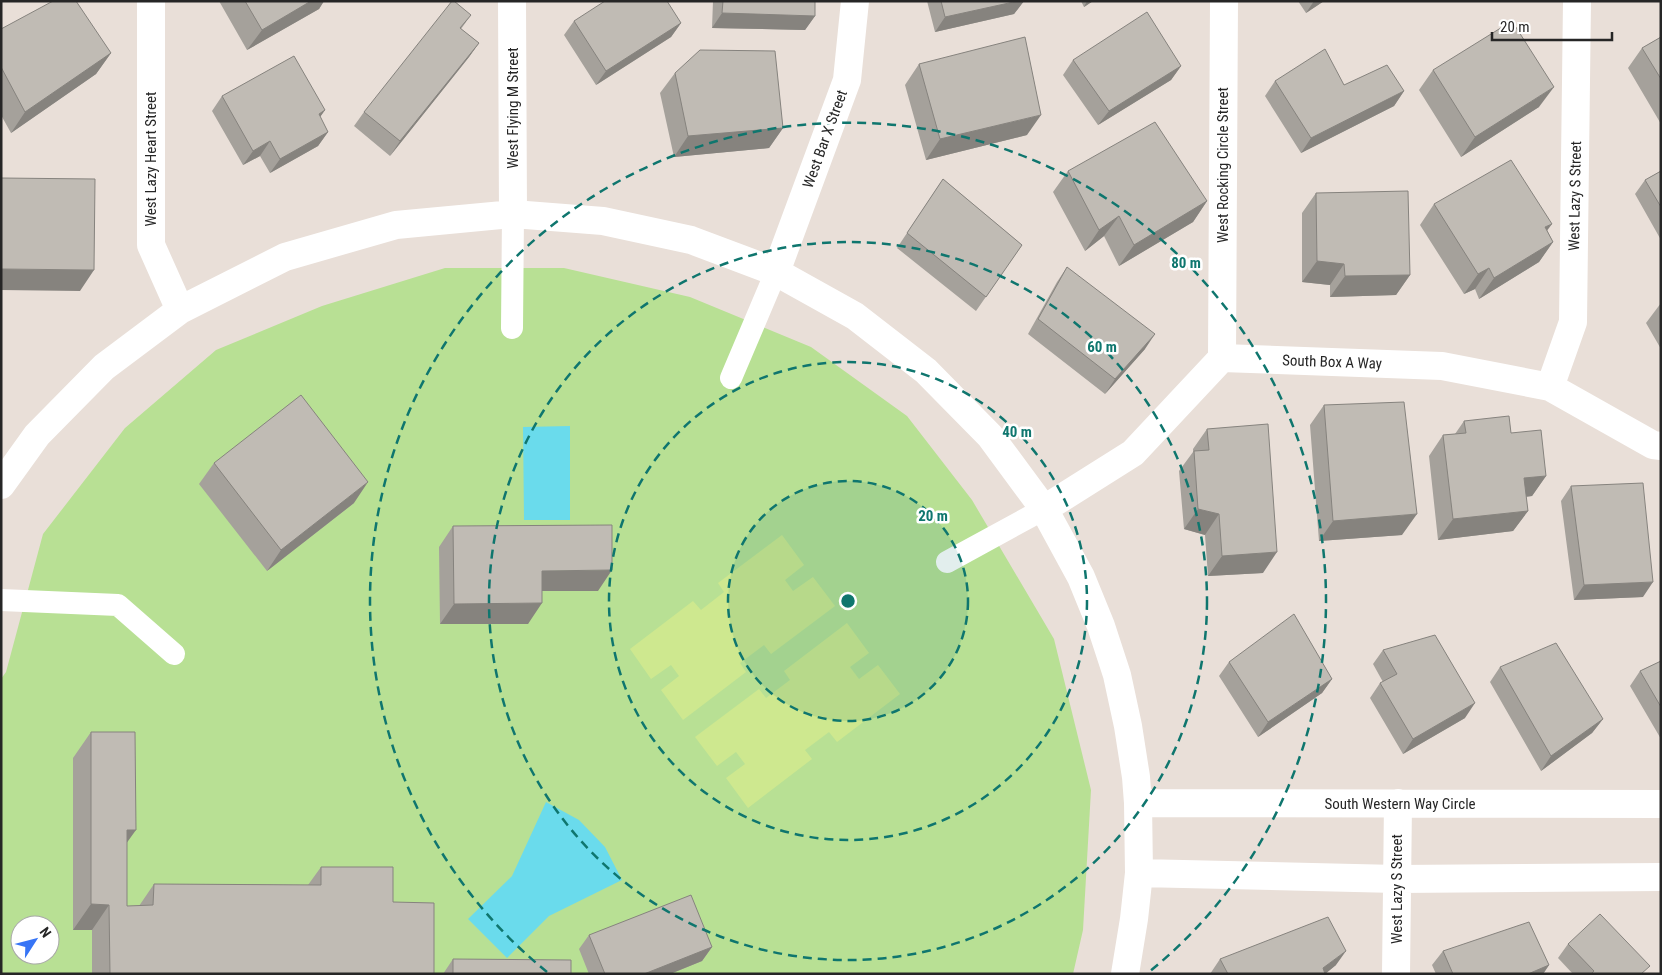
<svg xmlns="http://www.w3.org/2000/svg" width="1662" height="975" font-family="'Roboto Condensed',sans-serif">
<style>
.green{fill:#b8e094;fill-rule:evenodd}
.pitch{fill:#cee88f}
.water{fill:#6adbec}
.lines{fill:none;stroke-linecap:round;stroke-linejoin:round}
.service{stroke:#fff;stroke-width:22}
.minor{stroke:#fff;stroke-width:28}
.wall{fill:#a5a19b}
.shaded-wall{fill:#86837e}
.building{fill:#c0bbb4;stroke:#86837e}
.ring{fill:none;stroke:#0f766e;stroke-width:2.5;stroke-dasharray:9 6}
.labels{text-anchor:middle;stroke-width:5;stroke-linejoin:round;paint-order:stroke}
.street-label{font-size:15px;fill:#262626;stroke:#fff}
.centre{fill:#0f766e;stroke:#fff;stroke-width:2.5}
.ring-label{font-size:15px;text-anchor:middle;font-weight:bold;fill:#0f766e;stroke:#fff;stroke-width:5;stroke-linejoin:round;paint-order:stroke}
</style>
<rect width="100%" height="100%" fill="#e9dfd8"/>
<path class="green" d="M445,268H564L690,297L811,347L907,416L972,500L1054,639L1091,790L1083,930L1073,974H1V679L6,672L43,534L125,428L216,350L322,306ZM20,925H50V955H20Z"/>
<path class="pitch" d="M782,535L804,565L785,580L793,591L813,577L835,606L771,654L764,645L740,663L746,672L683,720L661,690L679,676L671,665L651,679L630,649L693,601L701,610L724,592L718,583Z
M847,623L869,653L850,667L859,679L878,665L900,694L837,742L829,732L805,750L812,759L748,808L726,778L745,764L736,752L717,766L695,737L759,689L766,698L790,680L784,671Z"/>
<path class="water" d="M570,426V520H524L523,427Z
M546,802L579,820L605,847L622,880L549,916L507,958L468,919L512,876Z"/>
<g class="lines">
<path class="service" d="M512,328L513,214
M731,378L776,272
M947,562L1044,509
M1,600L118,605L174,654"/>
<path class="minor" d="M151,1V245L180,310
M512,1L513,214
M776,272L847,80L855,1
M1222,358L1224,1
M1550,387L1573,322L1577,1
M1,485L37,435L104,367L180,310L285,257L396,225L513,214L603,221L691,240L776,272L855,316L926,371L990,436L1044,509L1081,577L1101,626L1117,675L1128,726L1136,777L1138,803L1139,873L1134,919L1125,974
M1044,509L1133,453L1222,358L1442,366L1550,387L1653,445L1661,446
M1138,803L1661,804
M1139,873L1397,879L1661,877
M1396,974L1398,803"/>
</g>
<path class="wall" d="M219,1H324L319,9L247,50Z
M713,1H815V16L805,30L712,28Z
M927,1H1024L1014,14L935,32Z
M1081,1H1093L1084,7Z
M1298,1H1324L1306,13Z
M471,15L461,29L479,43L469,57L390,156L354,126L364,112Z
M574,21L681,23L671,37L596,85L564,35Z
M1,29L111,53L96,74L11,133L1,115Z
M1661,37V124L1628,68L1642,48Z
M1073,60L1181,66L1171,80L1098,125L1063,75Z
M919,64L1027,135L926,160L905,85Z
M1433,70L1539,107L1461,157L1419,90Z
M675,73L783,128L769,148L674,157L660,93Z
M1275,81L1344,85L1404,91L1394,106L1301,153L1265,96Z
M222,96L325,110L320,117L328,132L318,146L270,173L260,156L243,165L212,111Z
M1068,171L1207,201L1193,222L1119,266L1104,236L1085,251L1053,192Z
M1661,171V240L1635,194L1645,180Z
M943,179L1022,245L976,311L897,248Z
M1316,193L1410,275L1396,295L1330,297V285L1302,282V213Z
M1434,204L1547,230L1553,242L1539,262L1479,299L1475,289L1464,294L1420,225Z
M1067,267L1145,349L1105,394L1028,334L1057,282Z
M1661,303V349L1646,323Z
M1324,405L1402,535L1319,541L1310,425Z
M1464,421L1546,476L1532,496L1526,497L1528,511L1513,531L1438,540L1429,456L1443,435L1455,434Z
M1207,429L1263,573L1208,576L1205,535L1184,529L1179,471L1193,452V449Z
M214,463L354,503L267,571L199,484Z
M1571,486L1643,597L1574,600L1561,501Z
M453,526L598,591H542L528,624H440L439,547Z
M1383,650L1465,718L1403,754L1370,698L1380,683L1383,682L1373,664Z
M1661,661V739L1630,686L1640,671Z
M1229,662L1332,679L1322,693L1258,737L1219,676Z
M1500,667L1603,719L1592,733L1541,771L1490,682Z
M91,732L127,842V906H139L154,884L308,885L321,867L393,902L434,974H92V930H73V758Z
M589,935L712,947L702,961L670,974H589L579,949Z
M1568,944L1644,974H1573L1558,958Z
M1443,951L1549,965L1543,974H1436L1432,965Z
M453,959L571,974H443Z
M1220,959L1336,965L1325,974H1210Z"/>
<path class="shaded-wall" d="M311,1H324L319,9L247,50L262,30Z
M1018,1H1024L1014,14L935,32L945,17Z
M1087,1H1093L1084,7Z
M1314,1H1324L1306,13Z
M722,13L815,16L805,30L712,28Z
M681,23L671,37L596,85L606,71Z
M479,43L469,57L390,156L400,141Z
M111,53L96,74L11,133L25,112Z
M1181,66L1171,80L1098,125L1109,111Z
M1554,87L1539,107L1461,157L1475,137Z
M1404,91L1394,106L1301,153L1311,138Z
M325,110L315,124L319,114Z
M1041,115L1027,135L926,160L940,139Z
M783,128L769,148L674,157L688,136Z
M328,132L318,146L270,173L280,159Z
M270,141L260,156L243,165L253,151Z
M1207,201L1193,222L1119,266L1134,245Z
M1119,216L1104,236L1085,251L1099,230Z
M1552,224L1537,244L1545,227Z
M1553,242L1539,262L1479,299L1494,278Z
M1317,261L1344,264L1330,285L1302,282Z
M1489,268L1475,289L1464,294L1478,274Z
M1,269L94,270L80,291L1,290Z
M1410,275L1396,295L1330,297L1345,276Z
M1155,334L1145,349L1105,394L1115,379Z
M1546,476L1532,496L1510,498L1524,478Z
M368,482L354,503L267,571L281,550Z
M1198,509L1219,514L1205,535L1184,529Z
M1528,511L1513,531L1438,540L1453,519Z
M1417,514L1402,535L1319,541L1333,521Z
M1277,552L1263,573L1208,576L1222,556Z
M612,570L598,591H527L542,571Z
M1653,582L1643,597L1574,600L1584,585Z
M542,603L528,624H440L454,604Z
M1332,679L1322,693L1258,737L1268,722Z
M1475,703L1465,718L1403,754L1413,739Z
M1603,719L1592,733L1541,771L1551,756Z
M127,830H136L118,855Z
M91,904L109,905L92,930H73Z
M712,947L702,961L670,974H644Z
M1346,951L1336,965L1325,974L1323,968Z
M1549,965L1543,974H1528Z"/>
<path class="building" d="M53,1H76L111,53L25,112L1,67V29Z
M245,1H311L262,30Z
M452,1H454L471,15L460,28L479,43L400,141L364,112Z
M605,1H667L681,23L606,71L574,21Z
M723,1H815V16L722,13Z
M941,1H1018L945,17Z
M1147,12L1181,66L1109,111L1073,60Z
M1512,21L1554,87L1475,137L1433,70Z
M1025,37L1041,115L940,139L919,64Z
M1661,37V79L1642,48Z
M1325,49L1344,85L1387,65L1404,91L1311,138L1275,81Z
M700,50L775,51L783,128L688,136L675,73Z
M294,56L325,110L319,114L328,132L280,159L270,141L253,151L222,96Z
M1155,122L1207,201L1134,245L1119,216L1099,230L1068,171Z
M1511,160L1552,224L1545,227L1553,242L1494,278L1489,268L1478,274L1434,204Z
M1661,171V207L1645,180Z
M1,178L95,179L94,270L1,269Z
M943,179L1022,245L986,297L907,233Z
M1408,191L1410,275L1345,276L1344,264L1317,261L1316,193Z
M1067,267L1155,334L1115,379L1038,319Z
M301,395L368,482L281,550L214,463Z
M1404,402L1417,514L1333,521L1324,405Z
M1509,416L1511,433L1541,430L1546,476L1524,478L1528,511L1453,519L1443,435L1466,433L1464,421Z
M1268,424L1277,552L1222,556L1219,514L1198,509L1194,451L1209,450L1207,429Z
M1643,483L1653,582L1584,585L1571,486Z
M612,525V570L542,571V603L454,604L453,526Z
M1294,614L1332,679L1268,722L1229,662Z
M1435,635L1475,703L1413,739L1380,683L1397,674L1383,650Z
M1556,643L1603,719L1551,756L1500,667Z
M1661,661V707L1640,671Z
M91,732H135L136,830H127V906L153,905L154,884L321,885V867H393V902L434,903V974H110L109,905L91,904Z
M691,895L712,947L644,974H605L589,935Z
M1600,914L1650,966L1641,974H1591L1594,971L1568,944Z
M1328,917L1346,951L1323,968L1325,974H1228L1220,959Z
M1529,922L1549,965L1528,974H1453L1443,951Z
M453,959L571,960V974H453Z"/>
<circle cx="848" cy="601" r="120" fill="#0f766e" fill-opacity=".12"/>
<g class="ring">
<circle cx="848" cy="601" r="120"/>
<circle cx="848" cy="601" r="239"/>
<circle cx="848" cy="601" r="359"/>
<path d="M547 972A478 478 0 1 1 1149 972"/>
</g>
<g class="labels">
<g class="street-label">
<text transform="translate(513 108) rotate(-90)" y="5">West Flying M Street</text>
<text transform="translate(825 139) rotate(-70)" y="5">West Bar X Street</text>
<text transform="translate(151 159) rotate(-90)" y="5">West Lazy Heart Street</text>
<text transform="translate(1223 165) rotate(-90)" y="5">West Rocking Circle Street</text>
<text transform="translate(1575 196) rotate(-89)" y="5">West Lazy S Street</text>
<text transform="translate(1332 362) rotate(2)" y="5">South Box A Way</text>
<text x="1400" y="809">South Western Way Circle</text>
<text transform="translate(1397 889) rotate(-90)" y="5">West Lazy S Street</text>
</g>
</g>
<circle cx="848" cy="601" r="8" class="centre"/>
<g class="ring-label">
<text x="1186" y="268">80 m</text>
<text x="1102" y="352">60 m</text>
<text x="1017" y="437">40 m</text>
<text x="933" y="521">20 m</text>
</g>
<rect width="1662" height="975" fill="none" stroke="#262626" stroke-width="5"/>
<g transform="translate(35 940) rotate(54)"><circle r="24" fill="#ffffff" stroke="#a8a8a8"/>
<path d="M0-4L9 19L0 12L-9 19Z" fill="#3775f6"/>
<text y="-8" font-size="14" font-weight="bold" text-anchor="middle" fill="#262626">N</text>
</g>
<path d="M1492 32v8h120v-8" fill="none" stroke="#262626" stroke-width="2.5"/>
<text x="1500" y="32" font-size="15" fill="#262626" stroke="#ffffff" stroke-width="4" paint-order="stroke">20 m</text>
</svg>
